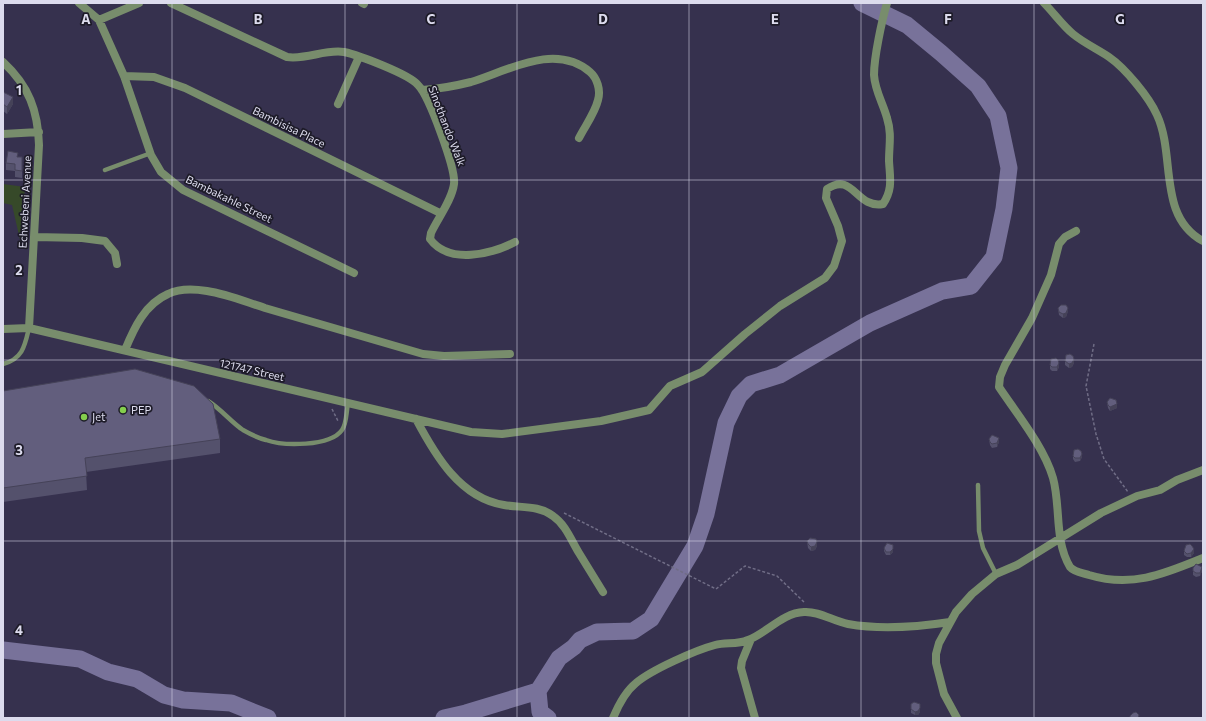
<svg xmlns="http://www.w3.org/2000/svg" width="1206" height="721" font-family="Commissioner,sans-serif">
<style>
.green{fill:#364929}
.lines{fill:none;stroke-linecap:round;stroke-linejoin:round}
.river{stroke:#78729a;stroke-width:17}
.path{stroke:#706d86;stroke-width:1.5;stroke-dasharray:3 2;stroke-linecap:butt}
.lane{stroke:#788d6c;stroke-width:4.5}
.street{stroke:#788d6c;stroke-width:8}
.wall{fill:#54516c}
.shaded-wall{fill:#454258}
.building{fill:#625e7d;stroke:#454258}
.grid{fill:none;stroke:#dcdbed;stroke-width:1;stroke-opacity:0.55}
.poi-dot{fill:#84cf4d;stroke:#1d1b28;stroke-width:1.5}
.labels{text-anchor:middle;stroke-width:3.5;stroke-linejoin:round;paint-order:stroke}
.street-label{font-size:11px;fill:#dcdbed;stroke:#1d1b28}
.poi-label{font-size:11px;fill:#dcdbed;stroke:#1d1b28;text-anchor:start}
.grid-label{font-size:13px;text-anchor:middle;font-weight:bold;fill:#dcdbed;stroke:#1d1b28;stroke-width:3.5;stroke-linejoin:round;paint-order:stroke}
</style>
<rect width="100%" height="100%" fill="#36314e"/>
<path class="green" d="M3,184L25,187L21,244L12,205L3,203Z"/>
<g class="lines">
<path class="river" d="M3,650L80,659L108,672L137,679L164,695L183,700L231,703L268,718
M538,691L540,712L548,718
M444,718L466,713L538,691L559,658L574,647L580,640L597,632L633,631L651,619L695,546L706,514L726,423L739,396L751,384L780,375L870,323L942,291L971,286L994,257L1004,209L1009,168L998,116L978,86L941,53L907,25L862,3"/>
<path class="path" d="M1094,344L1086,386L1096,434L1104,459L1128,492
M332,409L338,421
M564,513L716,589L745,566L777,576L805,603"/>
<path class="lane" d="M105,170L151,153
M3,364C23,359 25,345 29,328
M208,401C221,409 231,422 243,430C250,434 258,438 266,440C283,446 330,447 342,430C347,423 346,412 348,404
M978,485L979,531L983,548L996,574"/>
<path class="street" d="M79,3L99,20L124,76L151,155L161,172L183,190L354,273
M171,3L287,57C306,60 325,49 344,52C358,55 409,74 418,85C429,96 456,169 454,184C452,200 438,218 431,233L430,239C449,265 492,254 515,242
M362,3L364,4
M1044,3C1054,13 1062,25 1073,34C1084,43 1097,49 1109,57C1125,68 1149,97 1157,115C1176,156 1157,216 1203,241
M99,20L139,3
M3,62C29,86 38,111 39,145L29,328L3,329
M124,76L154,77L185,88L440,213
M422,90C439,89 455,86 471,82C507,71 555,42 590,72C597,78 601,90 598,100C595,113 585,126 579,138
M338,104L359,57
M3,134L39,132
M1076,231L1065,237L1059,244L1051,275L1032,318L1005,365L1000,377L999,387C1017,414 1044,447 1053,478C1061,507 1054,540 1070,567C1074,572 1083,573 1089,575C1132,588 1164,574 1203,558
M35,237L82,238L105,241L115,253L117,264
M29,328L471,432L502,434L601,421L649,410L670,386L702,372L745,334L780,306L825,278L834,266L842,241L838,226L826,198L827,189C853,171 856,209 883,204C893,189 890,178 889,161C889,145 892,134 887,118C883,103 875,91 874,75C874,57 882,20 887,3
M125,350C134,328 145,304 168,294C180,288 195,289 207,291C227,294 246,302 265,308C318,323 370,339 423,354L444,356L510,354
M416,419C435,455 460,498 504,505C520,508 539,505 553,516C566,525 571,540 579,553C587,566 595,579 603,592
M751,639L742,661L741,668L755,718
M613,718C618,706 626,691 636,683C651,670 696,650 715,645C726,642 737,645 748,640C767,633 782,613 804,612C819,611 833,621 848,624C881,630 917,627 950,622
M957,718L944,694L936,663V654L939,643L956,612L972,594L996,574L1017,565L1101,513L1137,496L1160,490L1177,480L1203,470"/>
</g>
<path class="wall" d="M3,92L13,104L7,114L3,111Z
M18,157H22V178L15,177V171L6,170V163Z
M1058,308L1068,311L1066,317L1063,318L1059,315Z
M1065,361L1074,363L1072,367L1069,368L1065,365Z
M1050,365L1059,367L1057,371H1052L1050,369Z
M3,391L220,439V453L86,472L87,490L3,502Z
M1107,402L1117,408L1110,411L1108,408Z
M989,439L999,442L997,447L992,448L990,445Z
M1073,456L1082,457L1080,461L1075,462L1073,459Z
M807,541L817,546L815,550L811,551L808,548Z
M884,548L893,552L890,555H886L884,551Z
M1184,551L1194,553L1191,557H1187L1184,555Z
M1193,568L1202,571L1200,576L1196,577L1193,575Z
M911,704L920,712L918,715H915L911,713Z"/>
<path class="shaded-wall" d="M13,97V104L7,114V107Z
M1068,308V311L1066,317L1063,318V314Z
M1074,359V363L1072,367L1069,368V364Z
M1059,363V367L1057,371V367Z
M1117,404V408L1110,411V407Z
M999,438V442L997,447V443Z
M1082,454V457L1080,461V458Z
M817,542V546L815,550L811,551V547Z
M893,549V552L890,555V552Z
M1194,549V553L1191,557V553Z
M1202,567V571L1200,576V573Z
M920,708V712L918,715H915V712Z"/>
<path class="building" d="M3,92L13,97L7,107L3,104Z
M8,151L18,153L17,157H22V171L15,170V164L6,163Z
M1061,305H1066L1068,308L1066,313L1063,314L1059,312L1058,308Z
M1070,354L1073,356L1074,359L1072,363L1069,364L1065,361L1066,355Z
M1056,358L1058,360L1059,363L1057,367H1052L1050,365L1051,359Z
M135,369L194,386L213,404L220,439L85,458L87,476L3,488V391Z
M1110,398L1116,400L1117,404L1110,407L1108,405L1107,402Z
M992,435L999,438L997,443L992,444L990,442L989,439Z
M1078,449L1081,451L1082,454L1080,458H1075L1073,456L1074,450Z
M810,538L816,539L817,542L815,546L811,547L808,544L807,541Z
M887,543L893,545V549L890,552H886L884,548Z
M1190,544L1192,546L1194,549L1191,553L1187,554L1184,551L1186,545Z
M1196,564L1202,567L1200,573H1196L1193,571V568Z
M914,702L920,704V708L918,711L915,712L911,709V704Z
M1136,712L1139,715L1138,718H1130V716L1133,713Z"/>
<path class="grid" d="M172,3V718M345,3V718M517,3V718M689,3V718M861,3V718M1034,3V718M3,180H1203M3,360H1203M3,541H1203"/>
<g class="poi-dot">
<circle cx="123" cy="410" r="4"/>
<circle cx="84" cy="417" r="4"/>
</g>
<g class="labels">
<g class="street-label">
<text transform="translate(447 126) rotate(69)" y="4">Sinothando Walk</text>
<text transform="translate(289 127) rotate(26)" y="4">Bambisisa Place</text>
<text transform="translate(229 199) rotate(26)" y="4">Bambakahle Street</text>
<text transform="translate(25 202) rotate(-87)" y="4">Echwebeni Avenue</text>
<text transform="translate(252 370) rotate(13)" y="4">121747 Street</text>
</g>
<g class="poi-label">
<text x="131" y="414">PEP</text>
<text x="92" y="421">Jet</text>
</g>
</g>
<g class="grid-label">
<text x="86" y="24">A</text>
<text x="258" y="24">B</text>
<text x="431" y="24">C</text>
<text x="603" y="24">D</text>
<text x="775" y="24">E</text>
<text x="948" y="24">F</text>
<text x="1120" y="24">G</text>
<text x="19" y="95">1</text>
<text x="19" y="275">2</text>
<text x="19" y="455">3</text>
<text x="19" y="635">4</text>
</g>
<rect width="1206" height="721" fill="none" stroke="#dcdbed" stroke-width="8"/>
</svg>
